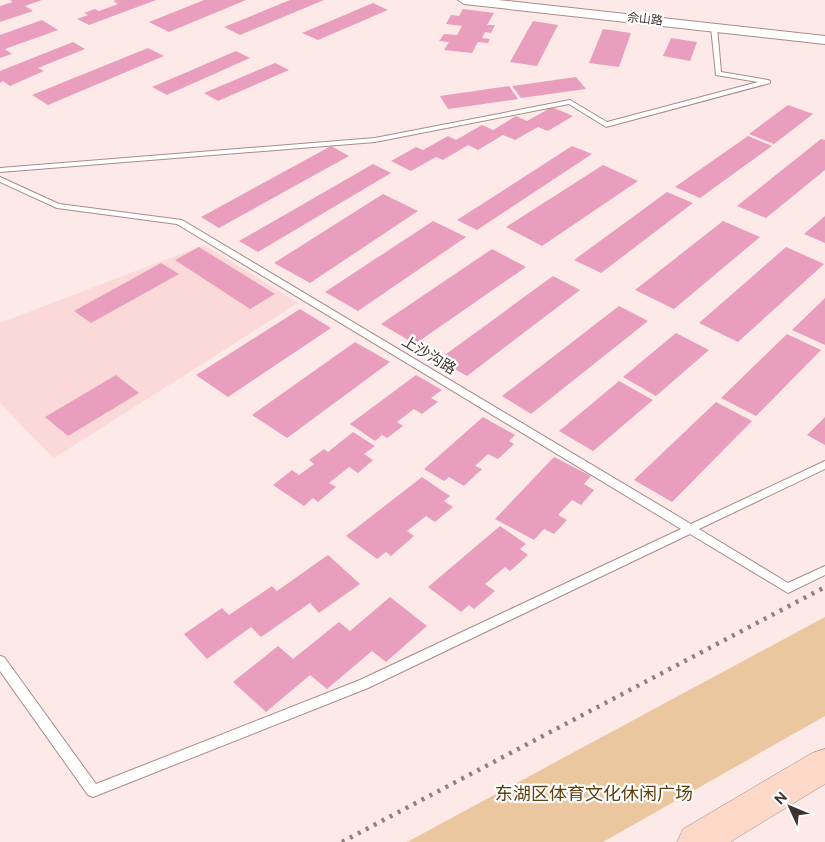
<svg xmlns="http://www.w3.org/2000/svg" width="825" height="842" font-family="'Public Sans','Noto Sans SC',sans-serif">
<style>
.built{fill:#fbd9d8}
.green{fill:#eac79e}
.building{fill:#ea9ebe}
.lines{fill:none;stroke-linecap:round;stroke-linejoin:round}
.lane-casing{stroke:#a98b8a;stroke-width:2}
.street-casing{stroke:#a98b8a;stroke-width:2}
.secondary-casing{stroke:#a98b8a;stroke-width:1}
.lane{fill:#fff;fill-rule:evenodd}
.street{fill:#fff;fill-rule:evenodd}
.secondary{fill:#fbd8c7;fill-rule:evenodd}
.rail{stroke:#8f7f7e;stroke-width:4.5;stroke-dasharray:3 6;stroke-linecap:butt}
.labels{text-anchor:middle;stroke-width:4.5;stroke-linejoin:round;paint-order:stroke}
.far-street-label{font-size:12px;fill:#3f3232;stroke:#fff}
.street-label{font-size:15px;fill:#3f3232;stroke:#fff}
.near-park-label{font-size:18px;fill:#613f0f;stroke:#fff}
</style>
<rect width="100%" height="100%" fill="#fde9e8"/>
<path class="built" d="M204,245L298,303L54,458L0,403V323Z"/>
<path class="green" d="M825,617V716L603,842H407Z"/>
<path class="building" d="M10,0H42L25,6L33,11L0,22V6L13,2Z
M117,0H156L89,25L77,19L88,15L84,13L95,9L99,11L118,4L113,1Z
M204,0H246L169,32L149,22Z
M290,0H324L240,35L224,27Z
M373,3L388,10L318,40L302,33Z
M463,9L494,13L487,25H495L491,33L485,32L482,38L490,39L488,43L478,42L472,53L444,50L449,42L439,41L444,34L457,35L462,26L446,24L451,15L459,16Z
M42,20L58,30L5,49L12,54L0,58V35Z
M533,21L558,25L537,66L510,62Z
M603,29L631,33L619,67L589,63Z
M671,38L697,42L690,61L663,56Z
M73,42L85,49L38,68L44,71L10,86L3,81L0,83V71Z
M148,48L164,56L48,105L32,95Z
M236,51L250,58L167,95L152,87Z
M275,63L289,70L218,101L204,93Z
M576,77L586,89L521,98L512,86Z
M509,86L518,99L448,109L440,96Z
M788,105L813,114L774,144L749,134Z
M552,107L573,116L548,131L538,127L515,140L503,135L478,150L468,145L443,160L436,157L411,171L391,161L416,147L423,150L448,136L456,140L482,125L493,130L516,116L527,121Z
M748,136L772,146L700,198L675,187Z
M821,139L825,140V170L766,218L737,206Z
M331,146L349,156L219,228L201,217Z
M572,146L592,154L477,230L457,220Z
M373,164L391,173L258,252L239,241Z
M603,165L638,181L542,246L506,227Z
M667,192L693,203L601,273L574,260Z
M383,194L418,211L310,283L274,263Z
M825,216V243L804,234Z
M433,221L466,237L358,311L325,292Z
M723,221L760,237L674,309L635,290Z
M199,247L275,294L250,309L175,260Z
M786,247L824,264L738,342L699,323Z
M492,249L526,267L415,344L381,324Z
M161,263L179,274L91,323L74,311Z
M553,276L580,290L467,376L438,360Z
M825,298V345L792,330Z
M619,306L648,321L531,414L502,396Z
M300,309L331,328L228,397L196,375Z
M676,333L709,350L656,396L623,377Z
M787,334L821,350L756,416L721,398Z
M355,342L390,362L287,438L252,415Z
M116,375L139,393L68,436L45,417Z
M416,375L442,390L431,398L438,402L422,414L414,409L397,422L403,426L387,438L382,435L375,441L350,424Z
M619,381L653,400L593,451L559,431Z
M716,402L752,421L672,502L634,480Z
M483,417L515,435L509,441L514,444L498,459L488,454L475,466L482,469L464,486L449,477L444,481L424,469Z
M825,417V445L807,435Z
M353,432L375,446L364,454L373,460L358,473L349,467L329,483L336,487L318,502L313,498L304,506L273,485L292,470L299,475L314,464L309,460L324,449L328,452Z
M554,457L591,476L584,484L594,490L581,505L572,500L558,515L567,520L554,534L544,529L534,540L495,519Z
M422,477L450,496L444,501L453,507L435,522L426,516L407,531L414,536L391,556L386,552L377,559L346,536Z
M500,526L526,544L520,549L528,555L510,571L505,567L485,584L495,591L474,609L469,605L461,612L428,587Z
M328,555L360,584L319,613L310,603L261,637L251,627L207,659L184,634L222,608L229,615L272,586L277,591Z
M390,597L427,626L386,662L372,651L327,689L310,675L266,712L233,682L278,646L293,659L339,622L350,631Z"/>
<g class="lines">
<defs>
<path id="lane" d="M714,25L717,27L721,72L768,80L770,81V83L606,127L569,104L375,142L0,172V168L375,138L570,100L607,122L758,82L716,75L711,27Z
M0,177L59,204L182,220L691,524L825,461V469L699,529L788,583L825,566V575L788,593L690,534L368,688L98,795L93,797L88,795L0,671V656L4,657L96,784L360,680L681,529L177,224L57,208L0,182Z"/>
<path id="street" d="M458,0H498L825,36V44L464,4Z"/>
<path id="secondary" d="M825,749V784L730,842H677L683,829L812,753Z"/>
</defs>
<use href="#lane" class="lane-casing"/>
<use href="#street" class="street-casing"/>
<use href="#secondary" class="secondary-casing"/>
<use href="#lane" class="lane"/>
<use href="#street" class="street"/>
<use href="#secondary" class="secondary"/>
<path class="rail" d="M342,842L825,587"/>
</g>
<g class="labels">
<g class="far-street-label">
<text transform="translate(645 19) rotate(6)" y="4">佘山路</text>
</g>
<g class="street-label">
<text transform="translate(429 355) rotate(31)" y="5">上沙沟路</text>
</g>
<g class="near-park-label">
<text x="594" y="800">东湖区体育文化休闲广场</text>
</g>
</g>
<g transform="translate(790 807) rotate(314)" stroke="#ffffff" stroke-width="4" paint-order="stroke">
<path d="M0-4L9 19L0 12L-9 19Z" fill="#3f3232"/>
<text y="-8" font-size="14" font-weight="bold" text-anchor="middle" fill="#3f3232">N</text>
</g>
</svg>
